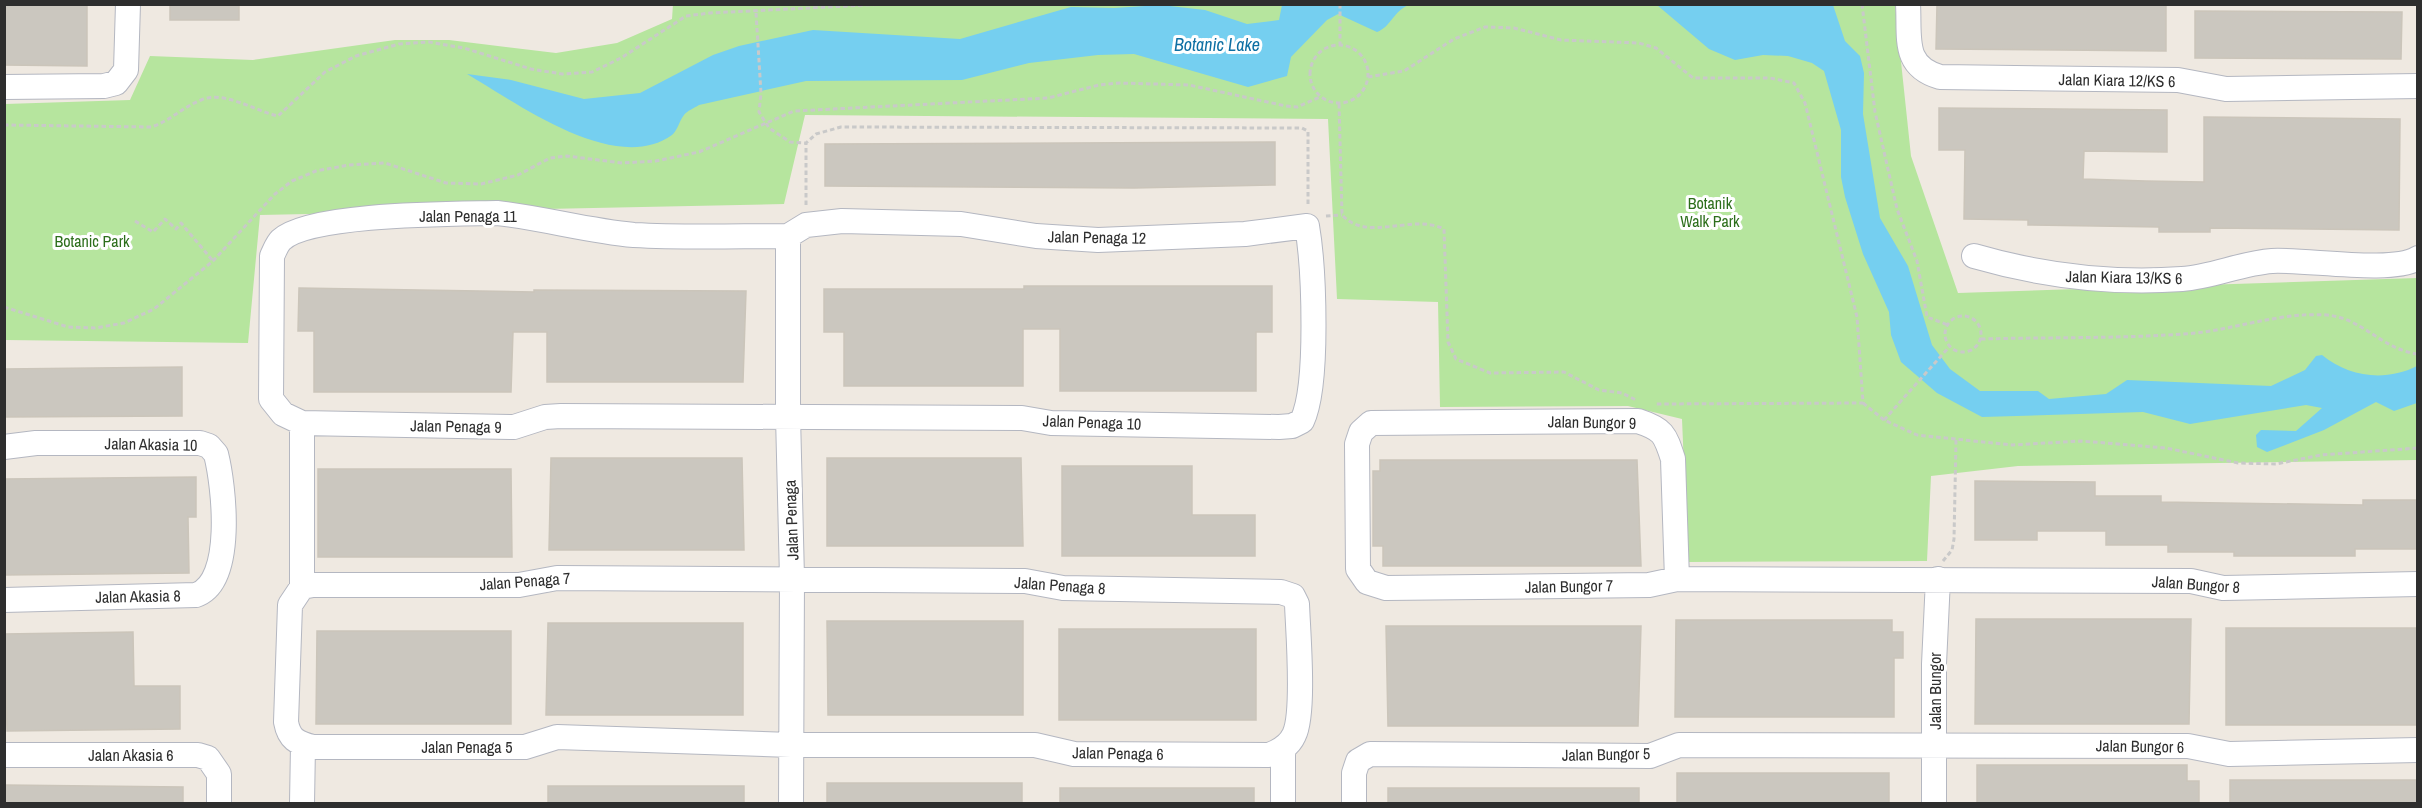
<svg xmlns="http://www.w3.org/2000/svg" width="2422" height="808" font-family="'Archivo Narrow',sans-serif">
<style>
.green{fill:#b6e59e}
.water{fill:#75cff0}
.building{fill:#cbc7bf;stroke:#cbc5ba;stroke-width:1.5}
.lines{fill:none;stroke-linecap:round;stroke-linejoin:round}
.minor-casing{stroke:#b4b7c1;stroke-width:26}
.path{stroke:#c9c9c9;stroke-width:3;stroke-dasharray:4.5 3;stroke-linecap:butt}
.minor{stroke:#fff;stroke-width:24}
.labels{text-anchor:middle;stroke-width:6;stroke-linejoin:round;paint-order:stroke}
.street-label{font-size:16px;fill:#2e2e2e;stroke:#fff}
.park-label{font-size:16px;fill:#2c6e1b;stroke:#fff}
.water-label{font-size:18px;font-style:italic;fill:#0d6fa3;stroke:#fff}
</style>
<rect width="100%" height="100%" fill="#efe9e1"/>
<path class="green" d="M673,4L1895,5L1911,156L1958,293L2417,278V460L2018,466L1931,476L1927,561L1688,562L1682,419L1628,406L1440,407L1438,302L1337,299L1328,119L805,115L784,204L260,215L248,343L5,340V104L130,100L150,56L253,60L395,40H449L556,53L617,43L672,19Z"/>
<path class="water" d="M1161,5L1205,10L1247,24L1279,20L1282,5H1409C1394,10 1391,27 1377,32L1338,14L1327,20L1291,57L1287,76L1248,87L1134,54L1098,55L1029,63L962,80L806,81L699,105C694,108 687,111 684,115C679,121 678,130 672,135C615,176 517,103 467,74L511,80L584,99L640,93L713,55L739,46L813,30L960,39L1071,7L1114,8Z
M1657,5H1833L1845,41L1860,56L1864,73L1863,114L1880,218L1908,266L1932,345L1950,369L1980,391H2038L2049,399L2106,394L2127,380L2271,386L2305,370L2316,356L2322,355C2349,377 2385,382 2417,366V403L2394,411L2376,402L2324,430L2267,452L2257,447L2256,435L2261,430L2296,431L2322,408L2306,405L2190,424L2143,412L1982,417L1937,393L1901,362L1891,335L1889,312L1863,254L1845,197L1841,177V130L1824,71L1812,63L1788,56L1763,55L1735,60L1709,49Z"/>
<path class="building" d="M4,4H87V66L4,65Z
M170,4H239V20H170Z
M1937,4H2166V51L1936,49Z
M2195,11L2402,12L2401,59L2195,58Z
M1939,108L2167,110V152L2084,151L2083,179L2146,181L2204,182V117L2400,119L2399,230L2210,228V232H2159V227L2028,225V220L1964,219L1965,150H1939Z
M1275,142V185L1134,188L825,186V144Z
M1024,286H1272V332H1256V391H1060V329H1023V386H844V332H824V289H1024Z
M299,288L534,292V290L746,291L743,382H547V332H513L511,392H314V331H298Z
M182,367V416L4,417V369Z
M551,458H742L744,550H549Z
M827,458H1021L1023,546H827Z
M1380,460H1637L1641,566H1383V546H1373V471H1380Z
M1062,466H1192V515H1255V556H1062Z
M318,469H511L512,557H318Z
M196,477V517H188L189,573L4,575V479Z
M1975,481L2095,482V496H2161V502L2363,505V500H2418V549H2355V556H2234V552H2168V545H2106V531H2037V540H1975Z
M1976,619H2191L2189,724H1975Z
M1676,620H1892V632H1903V658H1894V717H1675Z
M827,621H1023V715H828Z
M548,623H743V715H546Z
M1386,626H1641L1638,726H1388Z
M2226,628H2418V725H2226Z
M1059,629H1256V720H1059Z
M317,631H511V724H316Z
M133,632L134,686H180V729L7,731L4,634Z
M1977,765H2187V781H2199V804H1977Z
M1677,773H1889V804H1677Z
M2230,780H2418V804H2230Z
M827,783H1022V804H827Z
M5,785L183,787V804H5Z
M548,786H744V804H548Z
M1060,788H1254V804H1060Z
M1388,788H1639V804H1388Z"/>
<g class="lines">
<defs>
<path id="minor" d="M1908,4C1910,38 1902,66 1940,77L2178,80L2226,89L2418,86
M4,87L104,86L116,83L126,70L128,4
M497,213C543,218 588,231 634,235C685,238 737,236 788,236L806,225L842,221L961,224L1036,236L1098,240L1245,234L1307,226C1314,267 1319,386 1302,421L1292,426L1279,427L1051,423L1022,418L561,416L545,417L514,427L302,423L283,414L271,399L272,256C275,250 277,244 281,240C310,213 455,214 497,213Z
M788,236V416L792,578L791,804
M1974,256C2043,276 2111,284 2182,279C2212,277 2242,263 2272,261C2306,259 2393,274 2418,258
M4,447L36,443H200L209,446L216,454C224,486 235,582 196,595L4,600
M557,578L1025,581L1063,588L1281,592L1293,596L1297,604C1298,632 1305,713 1294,735C1289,746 1280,751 1269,755L1074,754L1035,745H791L557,737L525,747H313C297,743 289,739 286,722L290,605L302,587L313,585H519Z
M1677,579L1673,459C1665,434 1663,429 1638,421L1371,423L1361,432L1357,444L1358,569L1367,582L1386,588L1649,585L1677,579L2191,581L2223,588L2418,584
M302,587V423
M4,755H198L208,758L219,774V804
M302,804L303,745
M1283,804V749
M1354,804V773L1358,761L1370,754L1650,756L1679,745L2188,746L2229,754L2418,750
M1934,804V664L1938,579"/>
</defs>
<use href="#minor" class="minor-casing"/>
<path class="path" d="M1340,4V44
M1862,4L1875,112L1897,209L1917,261L1927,317L1948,325
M756,13L761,93L759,112L769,128L790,142L806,143
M1310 74a29 29 0 1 1 58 0a29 29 0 1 1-58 0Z
M1368,77L1404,71L1454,39L1485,27L1514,28L1561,40L1639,43L1656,48L1693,78H1770L1794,83L1805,103L1857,317L1863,403L1655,404
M1339,104L1342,215C1368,243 1412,213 1444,229L1448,342L1456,359L1490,373L1564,372L1599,390L1622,393L1636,400
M4,125L151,127C170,121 183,107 201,100C224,90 255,111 278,116L325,72L356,56L399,44L429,42L464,48L531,69L562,74L592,72L621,58L686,16L710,13L887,4
M806,205V143L816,134L841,127L1302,128L1308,131V206
M1326,216L1342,215
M135,221L153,232L165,219L176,229L181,223L213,261
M4,307L68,327L95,328L124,323L154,309L213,261L275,194L292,181L316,171L349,165L385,163L446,183L481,184L518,175L550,158L567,156L622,163L656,161L699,152L794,111L1048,98L1099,85L1119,83L1189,85L1286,106L1297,107L1320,97
M1945 334a18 18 0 1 1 36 0a18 18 0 1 1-36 0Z
M1981,339C2052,337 2124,339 2196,333C2239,328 2282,312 2327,315C2362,318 2383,350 2418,354
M1863,403L1884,420L1917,435L2012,445L2081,441L2166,448L2238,463L2276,464L2321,455L2418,448
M1884,420L1950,346
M1943,561L1952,550L1954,539L1956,440"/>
<use href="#minor" class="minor"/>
</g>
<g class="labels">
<g class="street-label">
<text transform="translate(2117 80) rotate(1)" y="6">Jalan Kiara 12/KS 6</text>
<text x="468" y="222">Jalan Penaga 11</text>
<text transform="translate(1097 237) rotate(1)" y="6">Jalan Penaga 12</text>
<text transform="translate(2124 277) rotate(1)" y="6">Jalan Kiara 13/KS 6</text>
<text transform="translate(1092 422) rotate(2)" y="6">Jalan Penaga 10</text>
<text transform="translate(1592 422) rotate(1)" y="6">Jalan Bungor 9</text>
<text transform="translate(456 426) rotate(1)" y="6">Jalan Penaga 9</text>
<text transform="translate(151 444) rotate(1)" y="6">Jalan Akasia 10</text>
<text transform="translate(791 520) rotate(-92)" y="6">Jalan Penaga</text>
<text transform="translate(525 581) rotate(-4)" y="6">Jalan Penaga 7</text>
<text transform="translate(2196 584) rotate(4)" y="6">Jalan Bungor 8</text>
<text transform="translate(1060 585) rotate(4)" y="6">Jalan Penaga 8</text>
<text transform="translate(1569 586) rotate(-1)" y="6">Jalan Bungor 7</text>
<text transform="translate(138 596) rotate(-1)" y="6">Jalan Akasia 8</text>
<text transform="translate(1935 691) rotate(-90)" y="6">Jalan Bungor</text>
<text transform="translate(2140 746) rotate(1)" y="6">Jalan Bungor 6</text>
<text x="467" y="753">Jalan Penaga 5</text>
<text transform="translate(1118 753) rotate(1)" y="6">Jalan Penaga 6</text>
<text transform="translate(1606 754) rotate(-1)" y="6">Jalan Bungor 5</text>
<text x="131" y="761">Jalan Akasia 6</text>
</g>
<g class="park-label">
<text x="1710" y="209">Botanik<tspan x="1710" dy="18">Walk Park</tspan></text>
<text x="92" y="247">Botanic Park</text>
</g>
<g class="water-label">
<text x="1217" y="51">Botanic Lake</text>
</g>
</g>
<rect width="2422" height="808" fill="none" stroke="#2e2e2e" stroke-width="12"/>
</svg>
